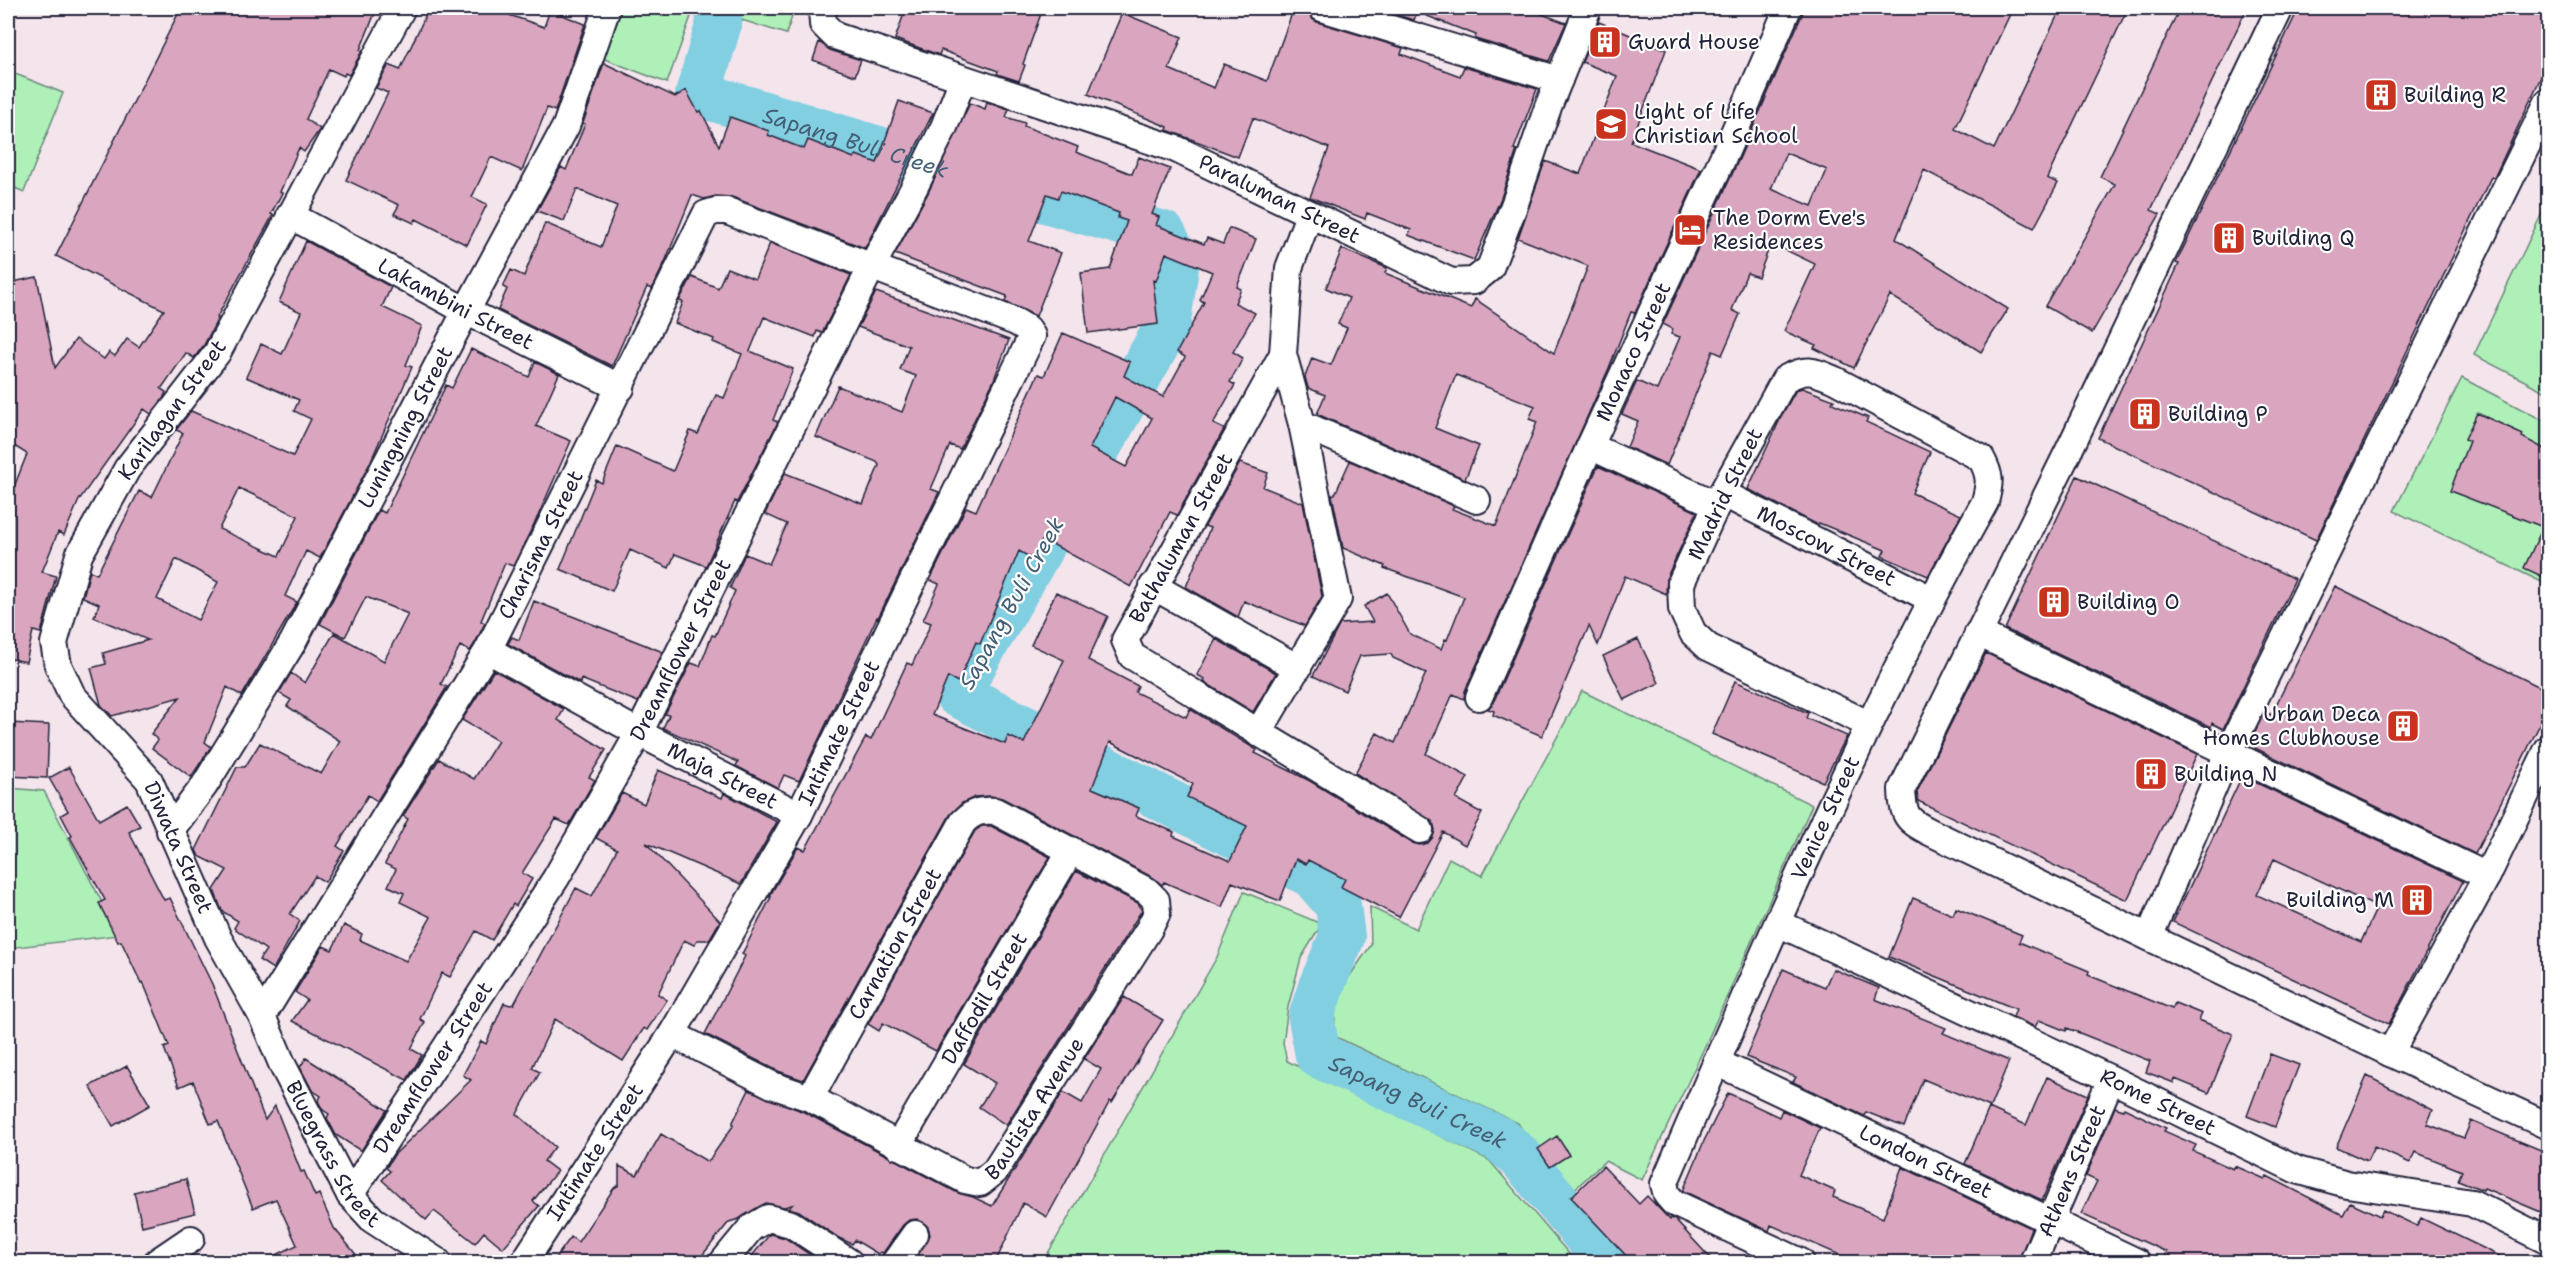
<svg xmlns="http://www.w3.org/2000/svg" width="2556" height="1270" font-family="'Shantell Sans',sans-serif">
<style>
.green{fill:#aff0b9;stroke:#68897a;stroke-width:1.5}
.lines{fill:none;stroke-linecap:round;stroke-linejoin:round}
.river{stroke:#82cfe1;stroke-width:46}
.building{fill:#daa6bf;stroke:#22223b;stroke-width:1.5;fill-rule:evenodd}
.minor-casing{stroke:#22223b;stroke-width:30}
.minor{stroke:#fff;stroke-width:26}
.labels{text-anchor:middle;stroke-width:4.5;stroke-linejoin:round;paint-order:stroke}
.poi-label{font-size:21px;fill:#22223b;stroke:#fff;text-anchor:start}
.street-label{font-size:21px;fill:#22223b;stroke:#fff}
.water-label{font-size:22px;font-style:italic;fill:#445f75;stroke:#fff}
</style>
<rect width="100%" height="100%" fill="#f4e4ec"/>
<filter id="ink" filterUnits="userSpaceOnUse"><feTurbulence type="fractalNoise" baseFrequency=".0167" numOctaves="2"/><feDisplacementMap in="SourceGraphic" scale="12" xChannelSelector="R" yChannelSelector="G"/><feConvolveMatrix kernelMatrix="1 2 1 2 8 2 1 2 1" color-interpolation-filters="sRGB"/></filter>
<g filter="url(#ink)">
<path class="green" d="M620,8H694L667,83L602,58Z
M704,8H795L786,34Z
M8,71L63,93L24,192L8,185Z
M2545,207L2548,209V393L2474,355Z
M2462,378L2548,423V585L2394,511Z
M1582,691L1812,805L1705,1046L1642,1180L1605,1161L1566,1197L1518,1123L1334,1036L1336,996L1371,945L1370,907L1416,929L1449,858L1482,876Z
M8,788L44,791L119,935L8,948Z
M1244,892L1322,924L1301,958L1288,1007L1283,1043L1287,1061L1489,1160L1576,1262H1043L1217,957Z"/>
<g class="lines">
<path class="river" id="s1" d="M718,8L719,23L698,94C853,140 1007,191 1163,234L1177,260L1167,327L957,694L1312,875L1338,905L1342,937L1321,987L1311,1018L1318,1055L1501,1140L1520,1157L1608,1262"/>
</g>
<path class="building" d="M181,8H377L360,50L362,51L349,75L345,73L344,76L329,69L306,119L320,129L304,152L299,148L280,192L282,193L271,214L273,215L217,317L218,318L204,345L194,358L186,353L161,389L166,392L163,399L151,414L144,409L79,500L64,535L58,532L42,572L56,576L41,633L33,631L26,662L8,658V502L27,454L8,442V283L37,277L55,368L76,339L104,359L109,352L115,356L127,339L139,347L164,310L56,256Z
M429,8H489L544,27L550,10L585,24L555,111L547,108L522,171L491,157L472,197L487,204L467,245L416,219L414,223L394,214L399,205L346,180L388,93L376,88L389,65L400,70Z
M906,8H1043L1023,64L1025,65L1019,81L997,74L998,71L941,50L939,55L895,39Z
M1294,8H1307L1311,18L1317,22L1403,48L1401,54L1460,76L1464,67L1537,89L1514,149L1517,150L1501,198L1474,260L1408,235L1411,230L1367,213L1365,219L1310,197L1329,148L1253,118L1238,157L1167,130L1168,127L1088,94L1122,13L1182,37L1169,69L1214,88L1224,64L1267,81Z
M1372,8H1545L1542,14L1566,23L1549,61L1475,39L1476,35L1417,12L1414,20Z
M1805,8H2013L1955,129L1994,149L2061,8H2128L2047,178L2058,183L2034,228L1924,170L1896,239L2008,309L1981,352L1890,295L1854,368L1814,348L1816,345L1784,331L1815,264L1771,243L1758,277L1747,273L1732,310L1740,314L1722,355L1713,351L1667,465L1627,447L1638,421L1622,414L1637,381L1657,390L1680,337L1671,334L1673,329L1663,324L1740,157ZM1786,153L1827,170L1812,206L1771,189Z
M2180,8H2247L2151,210L2160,214L2092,333L2045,306L2115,184L2100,177Z
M2299,8H2530L2548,16V62L2494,178L2491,177L2316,540L2098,438L2179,264L2176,263Z
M1599,22L1666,50L1631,142L1701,169L1635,313L1631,312L1609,368L1465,691L1464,699L1453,694L1426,754L1468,777L1456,799L1482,813L1465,845L1443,832L1399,917L1341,887L1345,879L1308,860L1306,864L1296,859L1280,901L1232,882L1222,907L1164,882L1162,885L1154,878L1002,798L990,796L975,797L962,803L950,815L803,1080L778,1071L705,1034L745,956L742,954L771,897H769L798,847L805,850L866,737L871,740L907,663L912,665L931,623L923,620L939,584L930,580L966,507L976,511L1038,374L1044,376L1063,333L1130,362L1124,376L1163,397L1185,357L1177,352L1204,302L1200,300L1212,272L1166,253L1156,281L1153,280L1158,324L1088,333L1081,273L1110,269L1127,221L1118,218L1119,213L1061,191L1058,198L1047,194L1029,241L1061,253L1036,316L1005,302L1007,296L895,254L928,193L970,103L985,109L987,102L1009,109L1006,117L1025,123L1024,126L1078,147L1076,152L1132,174L1139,157L1170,169L1152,214L1159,217L1156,225L1204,244L1207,238L1223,244L1229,228L1256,239L1237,287L1241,289L1235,303L1255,313L1233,352L1243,358L1230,382L1235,385L1213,424L1224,429L1177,515L1170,512L1131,587L1043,539L1033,559L1019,551L980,644L976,642L958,682L948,677L932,715L1005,744L1008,736L1024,743L1064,660L1031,645L1056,592L1108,616L1088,660L1138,686L1135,692L1186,717L1190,709L1257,750L1255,753L1310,781L1412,843L1420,845L1428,843L1433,837L1435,830L1433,822L1355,773L1377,733L1395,743L1426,673L1393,658L1391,654L1360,656L1345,691L1313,676L1340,624L1373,622L1364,606L1387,593L1410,634L1441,649L1445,639L1447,640L1464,597L1384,568L1385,566L1343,548L1332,495L1335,494L1350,461L1454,506L1452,509L1496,526L1537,422L1529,419L1535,406L1456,375L1435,428L1479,446L1465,479L1317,414L1325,395L1308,388L1305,377L1312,358L1331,365L1347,328L1338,324L1349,298L1326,288L1342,249L1387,268L1385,273L1471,308L1475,299L1554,353L1588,266L1518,238L1545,161L1580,174L1617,76L1582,62ZM1115,397L1152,418L1126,467L1090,448ZM1110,742L1193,784L1187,797L1247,826L1230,861L1173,836L1174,832L1136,816L1139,808L1092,788Z
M819,42L830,50L861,60L855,76L813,60Z
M604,63L675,97L686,90L698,112L701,111L719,146L730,117L769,131L768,135L804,149L808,140L854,158L856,155L877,163L899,101L933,113L865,248L732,197L716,196L704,199L692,195L665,262L652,289L647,287L612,366L498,310L507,289L503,287L511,270L524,276L545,223L601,247L617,206L577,189L564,221L537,211L561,167L566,170L585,124L583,123Z
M306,241L391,287L382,307L422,326L406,365L412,367L370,463L320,558L306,551L285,596L297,602L242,696L227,687L205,742L211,747L191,777L152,748L158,740L151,734L180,697L112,716L101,705L91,668L106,664L103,653L148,640L94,617L99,604L83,597L90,571L97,574L139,491L152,497L183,433L176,430L191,411L293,456L311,419L294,411L299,400L246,377L261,344L282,354L301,312L279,302ZM239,488L298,516L279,556L219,529ZM176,559L218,582L198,620L157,599Z
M770,243L851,275L822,333L817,331L815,337L764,317L750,351L793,369L773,420L778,422L737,502L735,501L706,566L675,554L669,568L630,550L612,591L560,569L596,480L602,483L617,446L673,471L690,431L698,434L716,395L724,398L742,354L713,342L714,339L675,323L683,302L679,301L692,277L718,288L727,268L755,279Z
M876,292L1009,340L993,382L960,449L950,445L931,489L939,492L878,618L877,617L799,781L784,775L778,788L736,766L738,762L663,728L669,715L665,714L691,663L700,666L712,635L715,636L735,591L730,588L745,554L769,564L787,524L765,514L785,473L863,504L879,465L877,462L816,437L838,386L902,412L916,376L900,370L909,346L858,327Z
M471,349L529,377L535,362L559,374L536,426L571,441L538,516L513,566L505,563L481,621L485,623L475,643L470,651L460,646L441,684L447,687L377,801L368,795L337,846L344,851L325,882L315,876L290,914L300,921L273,969L259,960L266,950L234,928L238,921L222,911L214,890L227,870L199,856L196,850L237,767H245L260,743L321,774L340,741L287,706L291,700L279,693L291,673L305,683L334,633L384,661L408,614L366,597L345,637L320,624L379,510L385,513L446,385L452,388Z
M1802,388L1834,400L1832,403L1868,418L1866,422L1930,452L1912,493L1961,515L1928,576L1882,556L1885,550L1819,523L1818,525L1748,489L1782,415L1796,390Z
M2477,413L2523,434L2522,437L2548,451V579L2524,568L2543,527L2450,491L2469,441L2465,439Z
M1240,463L1268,473L1263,487L1303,503L1322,596L1305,626L1244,601L1238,617L1186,587L1210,528L1205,526Z
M1598,466L1697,512L1667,577L1666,594L1625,576L1598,645L1589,626L1542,736L1493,715L1494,711L1488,709L1493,703Z
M2077,476L2295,579L2223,729L2212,723L2211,727L2005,629Z
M2335,586L2548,691V708L2475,854L2255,748L2257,744L2250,741L2265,712L2271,715Z
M534,601L663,652L638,702L581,679L580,683L508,644L512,637L519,640Z
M1216,639L1276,673L1253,712L1204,682L1205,679L1197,675Z
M1638,639L1659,683L1624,700L1603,656Z
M1986,653L2197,754L2127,900L1918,801L1917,792Z
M494,670L564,709L558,720L606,750L589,777L595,780L569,825L556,819L522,873L532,879L516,906L513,904L492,940L476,931L450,977L442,973L420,1019L425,1022L411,1049L422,1055L407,1080L292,1021L307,1000L295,992L323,946L332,950L344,925L362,934L360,940L406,961L431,917L400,902L404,893L388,886L396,869L385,864L408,819L403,816L439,759L474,779L498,741L462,720Z
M1735,681L1808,713L1806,718L1847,736L1823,782L1712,734Z
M8,723L49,725L47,778L8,776Z
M69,767L99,820L127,804L140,826L129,832L164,900L170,898L212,984L265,1120L275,1106L301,1172L304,1171L315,1196L319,1194L334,1228L363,1263H260L297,1245L276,1199L253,1208L218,1121L210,1124L193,1081L179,1087L164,1048L169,1046L143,982L141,983L121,941L118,942L99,903L105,900L70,837L72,836L61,815L68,811L49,778Z
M658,770L722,798L724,793L777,822L741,884L646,843L720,921L709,940H697L694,945L684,940L658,994L667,1000L647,1030L644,1028L623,1061L555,1019L532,1068L540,1072L517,1114L555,1147L544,1161L557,1171L533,1201L539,1206L503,1248L484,1232L475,1243L434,1211L426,1220L382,1180L390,1171L386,1168L394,1155L471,1080L463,1075L481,1041L486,1044L504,1003L510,1005L514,1004L576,888L592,896L617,849L596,838L622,793L644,804Z
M2242,776L2463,881L2389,1024L2173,922ZM2274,859L2377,907L2361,942L2257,895Z
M982,826H991L1050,857L936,1051L883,1023L879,1031L868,1024L975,831Z
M1076,871L1138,903L1142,910L1006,1125L979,1107L995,1083L964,1064Z
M1913,898L1953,915L1956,908L2022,935L2019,942L2089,971L2088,975L2172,1009L2175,1003L2202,1014L2199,1020L2233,1034L2209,1093L2175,1079L2174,1083L2146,1072L2150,1061L2067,1028L2066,1031L2039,1020L2035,1027L2013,1017L2016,1009L1889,957Z
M1783,969L1825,987L1833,969L1879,988L1875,999L1946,1028L1943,1033L2009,1061L1990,1107L1923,1079L1904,1127L1866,1112L1864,1116L1793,1082L1796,1077L1746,1057Z
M1124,997L1163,1020L1112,1103L1110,1101L1047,1217L1023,1203L995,1263H913L930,1235L928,1227L917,1219L909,1220L903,1225L883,1253L880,1252L878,1254L855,1240L852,1244L839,1238L799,1211L789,1208L792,1205L784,1207L766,1203L739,1219L729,1222L696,1263H552L571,1237L578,1242L614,1188L619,1185V1166L637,1175L661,1134L708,1162L733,1126V1122L749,1090L804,1112L958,1193L973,1197L992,1206L1063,1092L1082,1103L1101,1069L1084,1059Z
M2270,1054L2299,1065L2275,1127L2247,1116Z
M306,1058L387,1110L361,1151L336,1135L327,1118L329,1114L323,1110L318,1101L321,1096L312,1090L300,1067Z
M127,1066L150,1105L113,1126L90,1086Z
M2367,1076L2433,1110L2427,1124L2464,1138L2471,1121L2548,1153V1215L2484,1188L2483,1190L2458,1180L2462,1171L2415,1152L2410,1163L2374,1147L2367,1161L2336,1147Z
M2047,1077L2088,1095L2042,1200L1965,1164L1989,1108L2026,1125Z
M1728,1093L1779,1117L1782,1110L1820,1128L1799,1175L1835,1191L1833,1197L1883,1218L1902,1167L2031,1228L2018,1263H1858L1771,1225L1769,1231L1683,1191L1704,1141Z
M2115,1107L2123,1110L2124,1108L2166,1128L2164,1131L2196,1145L2193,1151L2233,1169L2235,1166L2265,1179L2267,1176L2343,1215L2350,1202L2380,1216L2383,1210L2417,1226L2421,1218L2514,1263H2162L2167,1252L2081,1214L2097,1181L2086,1176Z
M1557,1136L1569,1155L1550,1167L1538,1149Z
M1603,1166L1639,1204L1647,1196L1670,1220L1671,1218L1674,1219L1715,1263H1633L1571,1197Z
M186,1179L195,1213L142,1226L134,1192Z
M770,1234L785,1238L822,1263H746Z"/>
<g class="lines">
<defs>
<g id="minor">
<path id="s2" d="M402,8L217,353L127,469L79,555L54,643L58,665L72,695L149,780L218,938L262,1016L283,1066L350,1195L373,1220L438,1262"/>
<path id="s3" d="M822,8L823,24L835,36L1176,149L1451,282L1474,281L1490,268L1515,203L1548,107L1588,8"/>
<path d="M1322,8L1559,80"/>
<path d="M2280,8L2070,448L1902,789C1903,815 1906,820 1930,832L2390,1053L2548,1126"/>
<path id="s4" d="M290,215L466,311L621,388"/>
<path d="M1283,354L1125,640L1132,656L1420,830"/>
<path d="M1302,424L1477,500"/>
<path d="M1590,446L1717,505"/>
<path id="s5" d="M1722,493L1931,599"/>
<path d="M1153,586L1298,668"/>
<path d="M1978,633L2487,876"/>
<path id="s6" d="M488,650L639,733L799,815"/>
<path id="s7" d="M1479,697L1590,446L1726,151L1788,8"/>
<path d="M1258,733L1338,599L1302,424L1283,354L1289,268L1309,215"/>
<path id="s8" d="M170,831L204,786L293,642L466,311L566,126L607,8"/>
<path id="s9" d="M1778,923L2111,1079L2297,1170L2347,1184L2472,1203L2548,1241"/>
<path d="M2149,937L2228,753L2548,102"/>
<path id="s10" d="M262,1016L488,650L706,214L716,211H727L1016,322L1028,329L1032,336L799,815L672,1034L524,1262"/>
<path id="s11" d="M672,1034L772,1085L810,1098L965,1180L980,1183L995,1171L1149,929L1157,913L1156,900L1147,891L995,811C981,810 974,811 963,822L810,1098"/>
<path d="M2390,1053L2487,876L2548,749"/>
<path id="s12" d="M1716,1062L2137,1262"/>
<path id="s13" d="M898,1146L1071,850"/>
<path id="s14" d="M350,1195L556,878L639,733L871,268L915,186L944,127L963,79"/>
<path d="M157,1262L191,1239"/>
<path d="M723,1262L751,1228L768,1218L791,1224L849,1262"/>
<path d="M895,1262L915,1234"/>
<path id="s15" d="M1801,1262L1674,1203L1667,1195L1664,1184C1763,953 1862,722 1985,502C1990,483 1991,476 1981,458L1835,380C1814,371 1807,367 1785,379L1722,493L1681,583L1682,609L1693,633L1708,647L1868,724"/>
<path id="s16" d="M2033,1262L2111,1079"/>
</g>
</defs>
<use href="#minor" class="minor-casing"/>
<use href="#minor" class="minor"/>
</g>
</g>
<defs>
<symbol id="building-square" viewBox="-11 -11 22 22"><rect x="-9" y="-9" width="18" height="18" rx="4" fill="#c8321e" stroke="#fff"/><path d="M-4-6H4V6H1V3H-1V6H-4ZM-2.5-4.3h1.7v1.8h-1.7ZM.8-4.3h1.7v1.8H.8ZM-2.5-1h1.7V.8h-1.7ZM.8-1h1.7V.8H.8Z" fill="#fff"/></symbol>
<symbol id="school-square" viewBox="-11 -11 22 22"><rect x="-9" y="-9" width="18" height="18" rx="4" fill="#c8321e" stroke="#fff"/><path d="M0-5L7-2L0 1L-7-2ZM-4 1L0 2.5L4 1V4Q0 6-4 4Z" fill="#fff"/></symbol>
<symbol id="hotel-square" viewBox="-11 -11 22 22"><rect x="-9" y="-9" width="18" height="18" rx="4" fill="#c8321e" stroke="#fff"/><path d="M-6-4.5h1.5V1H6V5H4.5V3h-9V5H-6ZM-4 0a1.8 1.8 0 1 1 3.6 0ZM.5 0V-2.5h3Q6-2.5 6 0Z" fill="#fff"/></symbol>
</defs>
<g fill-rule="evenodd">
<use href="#building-square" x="1586" y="23" width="38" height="38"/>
<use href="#building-square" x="2362" y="76" width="38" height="38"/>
<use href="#school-square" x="1592" y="105" width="38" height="38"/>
<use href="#hotel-square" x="1671" y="211" width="38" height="38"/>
<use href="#building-square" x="2210" y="219" width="38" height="38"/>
<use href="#building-square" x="2126" y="395" width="38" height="38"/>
<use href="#building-square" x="2035" y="583" width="38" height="38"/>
<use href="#building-square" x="2384" y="707" width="38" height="38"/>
<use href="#building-square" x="2132" y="755" width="38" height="38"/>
<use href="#building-square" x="2398" y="881" width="38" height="38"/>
</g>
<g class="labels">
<g class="poi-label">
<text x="1628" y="49">Guard House</text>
<text x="2404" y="102">Building R</text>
<text x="1634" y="119">Light of Life<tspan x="1634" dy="24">Christian School</tspan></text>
<text x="1713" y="225">The Dorm Eve's<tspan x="1713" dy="24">Residences</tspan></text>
<text x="2252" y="245">Building Q</text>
<text x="2168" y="421">Building P</text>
<text x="2077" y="609">Building O</text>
<text x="2380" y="721" text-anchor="end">Urban Deca<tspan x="2380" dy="24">Homes Clubhouse</tspan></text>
<text x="2174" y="781">Building N</text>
<text x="2394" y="907" text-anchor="end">Building M</text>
</g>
<g class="street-label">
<text dy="7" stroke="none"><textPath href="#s3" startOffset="507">Paraluman Street</textPath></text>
<text dy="7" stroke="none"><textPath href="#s4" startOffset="188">Lakambini Street</textPath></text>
<text dy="7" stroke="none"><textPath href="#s7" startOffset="378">Monaco Street</textPath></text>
<text transform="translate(172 410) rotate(-54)" y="7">Karilagan Street</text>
<text dy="7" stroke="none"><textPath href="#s8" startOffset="468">Luningning Street</textPath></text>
<text transform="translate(1725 494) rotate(-64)" y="7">Madrid Street</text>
<text transform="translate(1181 538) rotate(-61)" y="7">Bathaluman Street</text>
<text dy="7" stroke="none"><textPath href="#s10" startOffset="548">Charisma Street</textPath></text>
<text dy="7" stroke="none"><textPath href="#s5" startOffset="117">Moscow Street</textPath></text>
<text dy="7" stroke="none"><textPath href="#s14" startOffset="638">Dreamflower Street</textPath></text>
<text transform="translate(839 733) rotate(-64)" y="7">Intimate Street</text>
<text dy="7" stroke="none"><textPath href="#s6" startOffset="266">Maja Street</textPath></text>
<text dy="7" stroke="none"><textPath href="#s15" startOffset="562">Venice Street</textPath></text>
<text dy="7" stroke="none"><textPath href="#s2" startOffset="972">Diwata Street</textPath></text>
<text transform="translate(895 944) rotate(-61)" y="7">Carnation Street</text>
<text dy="7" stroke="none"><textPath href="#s13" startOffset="171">Daffodil Street</textPath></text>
<text dy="7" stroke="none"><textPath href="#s14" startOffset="152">Dreamflower Street</textPath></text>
<text dy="7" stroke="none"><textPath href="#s9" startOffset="420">Rome Street</textPath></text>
<text dy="7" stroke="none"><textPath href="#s11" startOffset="436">Bautista Avenue</textPath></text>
<text dy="7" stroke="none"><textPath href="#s2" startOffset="1316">Bluegrass Street</textPath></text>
<text transform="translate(595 1152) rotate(-57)" y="7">Intimate Street</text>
<text dy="7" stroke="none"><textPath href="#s12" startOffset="232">London Street</textPath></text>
<text dy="7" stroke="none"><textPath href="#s16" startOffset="99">Athens Street</textPath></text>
</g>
<g class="water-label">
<text dy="8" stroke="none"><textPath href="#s1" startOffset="254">Sapang Buli Creek</textPath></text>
<text transform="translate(1011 603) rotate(-61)" y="8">Sapang Buli Creek</text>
<text dy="8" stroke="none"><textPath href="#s1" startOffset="1800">Sapang Buli Creek</textPath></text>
</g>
</g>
<rect width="2556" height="1270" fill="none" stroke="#fff" stroke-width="30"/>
<rect x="15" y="15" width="2526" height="1240" fill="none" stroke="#22223b" stroke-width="2" filter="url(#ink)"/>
</svg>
